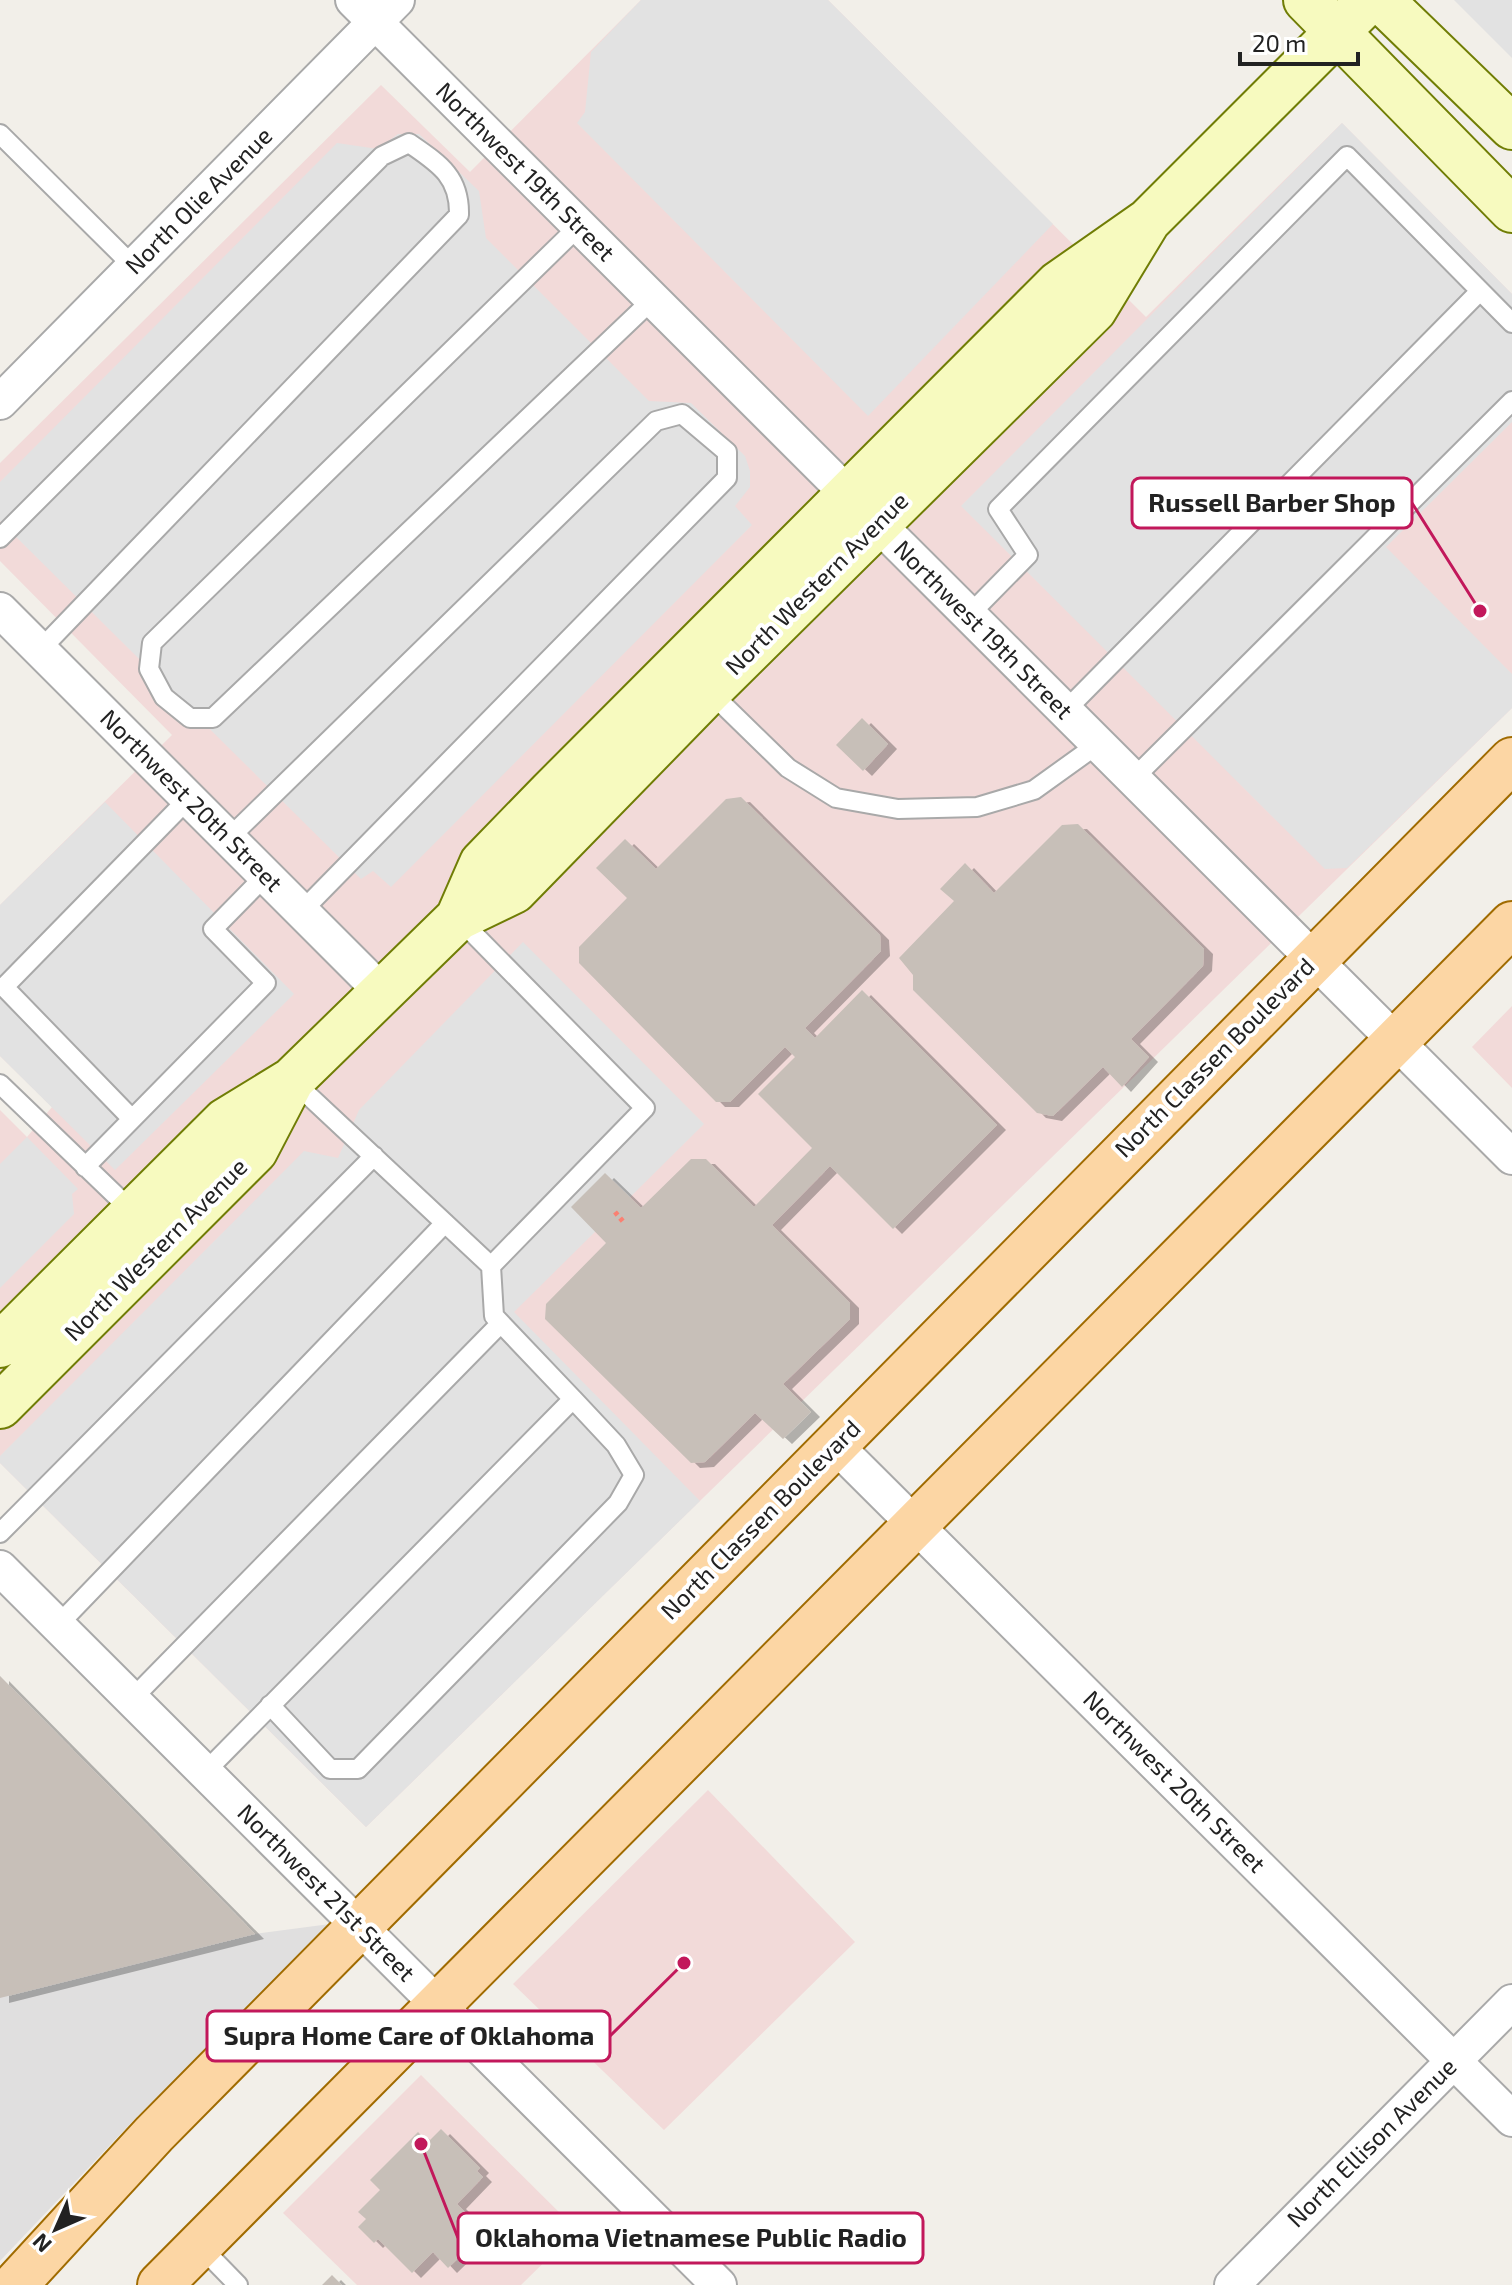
<svg xmlns="http://www.w3.org/2000/svg" width="1512" height="2285" font-family="'Exo 2',sans-serif">
<style>
.residential{fill:#e0dfdf}
.commercial{fill:#f2dad9}
.parking{fill:#e2e2e2}
.building{fill:#c7bfb8;filter:url(#shadow)}
.lines{fill:none;stroke-linecap:round;stroke-linejoin:round}
.lane-casing{stroke:#a9a9a9;stroke-width:22}
.street-casing{stroke:#a9a9a9;stroke-width:38}
.secondary-casing{stroke:#707d05;stroke-width:48}
.primary-casing{stroke:#a06b00;stroke-width:48}
.path{stroke:#fa8072;stroke-width:5;stroke-dasharray:4 4;stroke-linecap:butt}
.lane{stroke:#fff;stroke-width:18}
.street{stroke:#fff;stroke-width:34}
.secondary{stroke:#f7fabf;stroke-width:44}
.primary{stroke:#fcd6a4;stroke-width:44}
.labels{text-anchor:middle;stroke-width:8;stroke-linejoin:round;paint-order:stroke}
.street-label{font-size:24px;fill:#222;stroke:#fff}
.leader{fill:none;stroke:#c2185b;stroke-width:3}
.callout-dot{fill:#c2185b;stroke:#fff;stroke-width:3}
.callout{fill:#fff;stroke:#c2185b;stroke-width:3}
.callout-label{font-size:26px;text-anchor:middle;font-weight:bold;fill:#222}
</style>
<defs>
<filter id="shadow"><feDropShadow dx="9" dy="5" stdDeviation="0" flood-color="#0004"/></filter>
</defs>
<rect width="100%" height="100%" fill="#f2efe9"/>
<path class="residential" d="M0,1676L254,1934L330,1924L131,2123L0,2261Z"/>
<path class="commercial" d="M641,0H828L1146,317L1342,123L1512,294V708L366,1827L0,1463V1110L27,1137L52,1107L0,1056V905L172,735L0,561V463L381,85L470,172Z
M1512,1006V1088L1472,1047Z
M708,1790L855,1942L664,2130L513,1984Z
M421,2075L577,2230L521,2285H357L283,2213Z"/>
<path class="parking" d="M641,0H828L1053,224L868,416L577,123L585,112L591,52Z
M1454,0H1512V58Z
M1342,123L1512,294V422L1386,547L1512,674V708L1347,868L1325,869L961,506Z
M398,134H419L479,191L486,238L649,401L691,403L745,456L750,471V487L735,506L752,525L391,887L373,871L361,879L0,521V482L337,143L378,149Z
M105,802L294,994L115,1170L0,1056V905Z
M523,942L704,1124L514,1312L700,1501L366,1827L0,1463V1456L304,1151L338,1158L359,1110Z
M27,1137L78,1189L72,1194L74,1214L0,1288V1164Z"/>
<path class="building" d="M862,718L888,744L863,771L836,745Z
M741,797L880,935L881,951L805,1028L815,1038L862,990L997,1125L893,1229L830,1166L772,1225L850,1303V1319L783,1384L811,1412L783,1439L755,1413L705,1462L691,1463L545,1319L546,1304L606,1243L571,1207L605,1173L641,1208L691,1159H706L754,1207L812,1148L758,1094L795,1057L785,1047L730,1102H716L579,963V947L627,898L596,868L625,839L656,869L726,799Z
M1078,824L1204,949L1203,966L1131,1039L1149,1057L1122,1087L1103,1067L1053,1116L1037,1113L913,990V975L899,958L954,901L940,889L965,863L994,893L1062,825Z
M0,1676L80,1757L255,1934L0,1998Z
M441,2129L480,2168L477,2171L483,2177L457,2204L485,2232L448,2268L433,2252L412,2273L378,2239L374,2243L358,2227L366,2219L358,2212L380,2190L370,2180L418,2132L428,2142Z
M332,2275L342,2285H322Z"/>
<g class="lines">
<defs>
<path id="lane" d="M0,134L134,267
M579,226L152,643L149,669L164,697L190,718H213L653,299
M0,538L382,156L409,143C438,163 460,176 459,215L40,650
M969,615L1028,555L998,509L1347,156L1512,323
M709,691L788,768L836,798L898,809L977,807L1034,790L1098,744
M1065,711L1480,291
M1133,779L1512,401
M229,838L656,421L682,414L727,452V478L302,911
M459,919L645,1108L491,1266
M0,1084L133,1212
M132,1119L4,987L189,798
M85,1167L266,983L213,929L266,875
M0,1533L374,1156
M58,1625L445,1223
M132,1699L500,1324
M270,1705L330,1769H358L618,1503L634,1475L616,1445L573,1399
M205,1772L573,1399L494,1316L491,1266L292,1080
M199,2245L238,2285"/>
<path id="street" d="M353,0L1512,1157
M0,402L397,0
M0,610L382,992
M835,1445L1512,2119
M0,1568L719,2285
M1232,2285L1512,2002"/>
<path id="secondary" d="M1306,0L1512,210
M1381,0L1512,127
M458,918L482,863L551,792L1058,284L1148,221L1369,0
M0,1345L225,1121L292,1080L458,918L514,891L709,691L1094,310L1148,221
M0,1406L255,1151L292,1080"/>
<path id="primary" d="M15,2285L154,2134L1512,760
M160,2285L1512,924"/>
</defs>
<use href="#lane" class="lane-casing"/>
<use href="#street" class="street-casing"/>
<use href="#secondary" class="secondary-casing"/>
<use href="#primary" class="primary-casing"/>
<path class="path" d="M615,1212L625,1224"/>
<use href="#lane" class="lane"/>
<use href="#street" class="street"/>
<use href="#secondary" class="secondary"/>
<use href="#primary" class="primary"/>
</g>
<g class="labels">
<g class="street-label">
<text transform="translate(525 172) rotate(45)" y="8">Northwest 19th Street</text>
<text transform="translate(199 201) rotate(-45)" y="8">North Olie Avenue</text>
<text transform="translate(817 584) rotate(-45)" y="8">North Western Avenue</text>
<text transform="translate(983 630) rotate(45)" y="8">Northwest 19th Street</text>
<text transform="translate(191 801) rotate(45)" y="8">Northwest 20th Street</text>
<text transform="translate(1215 1058) rotate(-45)" y="8">North Classen Boulevard</text>
<text transform="translate(156 1250) rotate(-45)" y="8">North Western Avenue</text>
<text transform="translate(761 1520) rotate(-45)" y="8">North Classen Boulevard</text>
<text transform="translate(1174 1782) rotate(45)" y="8">Northwest 20th Street</text>
<text transform="translate(326 1893) rotate(45)" y="8">Northwest 21st Street</text>
<text transform="translate(1372 2143) rotate(-45)" y="8">North Ellison Avenue</text>
</g>
</g>
<path class="leader" d="M1480 611L1412 503M684 1963L610 2036M421 2144L458 2238"/>
<g class="callout-dot">
<circle cx="1480" cy="611" r="8"/>
<circle cx="684" cy="1963" r="8"/>
<circle cx="421" cy="2144" r="8"/>
</g>
<g class="callout">
<rect x="1132" y="478" width="280" height="50" rx="8"/>
<rect x="207" y="2011" width="403" height="50" rx="8"/>
<rect x="458" y="2213" width="465" height="50" rx="8"/>
</g>
<g class="callout-label">
<text x="1272" y="512">Russell Barber Shop</text>
<text x="409" y="2045">Supra Home Care of Oklahoma</text>
<text x="691" y="2247">Oklahoma Vietnamese Public Radio</text>
</g>
<g transform="translate(56 2229) rotate(225)" stroke="#ffffff" stroke-width="6" paint-order="stroke">
<path d="M0-6L14 30L0 20L-14 30Z" fill="#222222"/>
<text y="-12" font-size="22" font-weight="bold" text-anchor="middle" fill="#222222">N</text>
</g>
<path d="M1240 52v12h118v-12" fill="none" stroke="#222222" stroke-width="4"/>
<text x="1252" y="52" font-size="24" fill="#222222" stroke="#ffffff" stroke-width="6" paint-order="stroke">20 m</text>
</svg>
